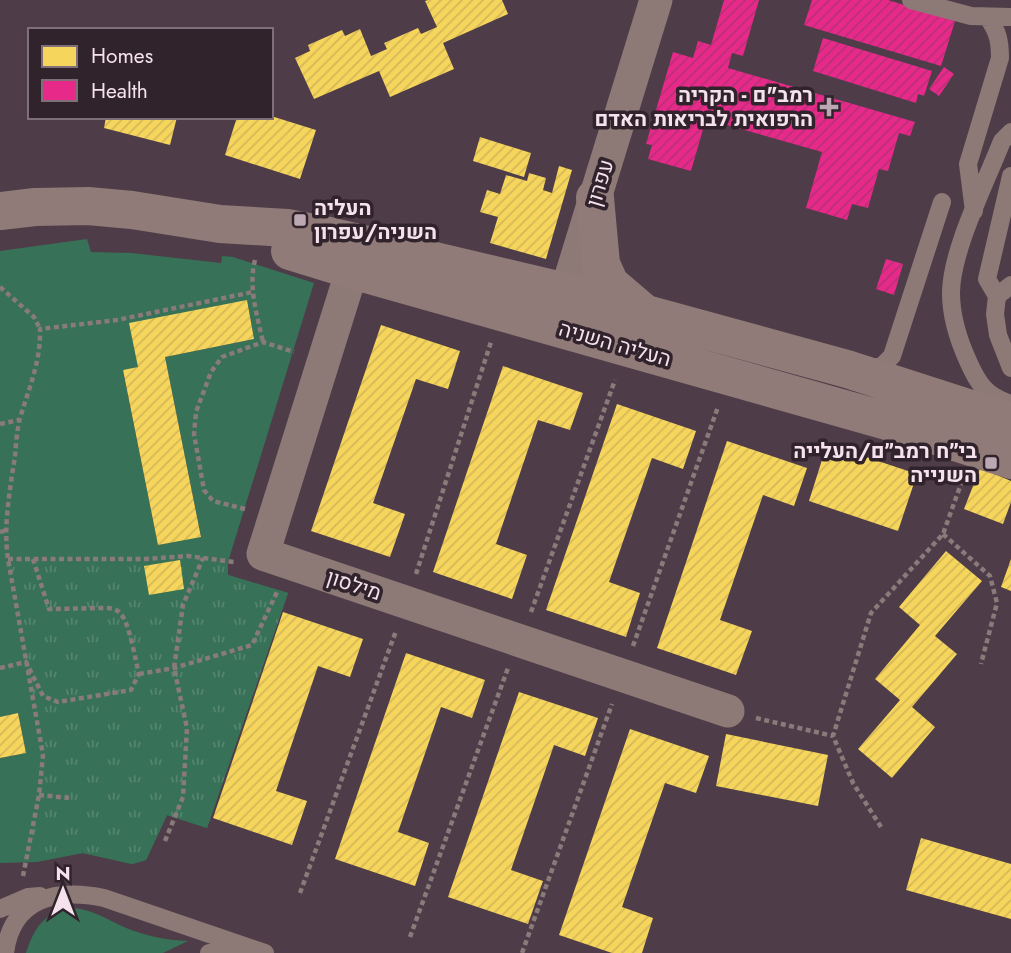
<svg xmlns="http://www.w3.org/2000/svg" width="1011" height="953" font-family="Jost,Heebo,sans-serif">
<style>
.grass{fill:#377157;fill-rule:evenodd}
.park{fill:url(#park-tufts)}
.homes{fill:url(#homes-hatch)}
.health{fill:url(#health-hatch)}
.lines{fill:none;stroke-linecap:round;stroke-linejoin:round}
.path{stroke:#8a7b7b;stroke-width:4.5;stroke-dasharray:5 3.5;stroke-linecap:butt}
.lane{stroke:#8d7a76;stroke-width:18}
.street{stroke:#8d7a76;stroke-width:33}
.secondary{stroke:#907b78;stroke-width:38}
.poi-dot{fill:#bba8b3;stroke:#31232c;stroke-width:2.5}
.labels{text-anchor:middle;stroke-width:7;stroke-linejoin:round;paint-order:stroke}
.poi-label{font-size:21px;font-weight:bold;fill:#f5e2ed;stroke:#31232c;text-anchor:end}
.street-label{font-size:21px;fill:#f5e2ed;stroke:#31232c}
</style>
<defs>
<pattern id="park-tufts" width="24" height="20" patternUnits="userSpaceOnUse" patternTransform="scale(1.75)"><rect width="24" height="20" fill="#377157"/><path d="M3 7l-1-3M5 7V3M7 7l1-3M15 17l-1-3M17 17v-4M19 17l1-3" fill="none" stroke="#55856f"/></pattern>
<pattern id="homes-hatch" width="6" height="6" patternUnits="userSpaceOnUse" patternTransform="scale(1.75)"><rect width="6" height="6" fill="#f6d55c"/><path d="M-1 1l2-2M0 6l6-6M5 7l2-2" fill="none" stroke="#d4b858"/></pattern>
<pattern id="health-hatch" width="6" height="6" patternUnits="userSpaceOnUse" patternTransform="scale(1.75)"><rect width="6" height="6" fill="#e7298a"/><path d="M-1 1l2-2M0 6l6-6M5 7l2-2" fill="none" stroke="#b83176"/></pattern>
</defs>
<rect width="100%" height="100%" fill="#4e3d48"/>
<path class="grass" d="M87,239L91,252L131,253L221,263L222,256L233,257L314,283L228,562V575L288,593L207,828L167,815L146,860L132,864L83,853L37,862L0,863V758L26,753L18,713L0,717V251ZM247,300L254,339L165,357L201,536L158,545L123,371L138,367Z
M73,908C94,910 106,919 124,927C145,936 165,940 188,941L163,953H26C35,926 44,913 73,908Z"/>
<path class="park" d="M188,556L228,562V575L288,593L207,828L167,815L146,860L132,864L83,853L24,862L38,795L43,755L8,559H145Z"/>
<path class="homes" d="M428,0H502L508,14L443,43L454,69L390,97L379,71L314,99L295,58L310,51L308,45L342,30L345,36L360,29L371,56L387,49L384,43L418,28L421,34L437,27L425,1Z
M271,116L316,130L300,179L225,155L237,117Z
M106,117H177L170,145L104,128Z
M480,137L531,153L524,177L473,161Z
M559,166L572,170L546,259L490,243L498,217L480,212L487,190L500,194L506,175L527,181L529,173L546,178L543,190L552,193Z
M247,300L254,339L165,357L201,537L158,545L123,370L138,367L129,323Z
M381,325L460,351L448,389L416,379L373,503L405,514L390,557L311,531Z
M503,366L583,393L570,430L538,420L496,544L527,555L512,599L433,572Z
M617,404L696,431L683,469L652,458L609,582L640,593L626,637L546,610Z
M727,441L807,468L794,506L763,495L720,620L752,631L736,675L657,648Z
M827,444L917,474L898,531L809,501Z
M980,468L1011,481V502L1003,524L964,509Z
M946,551L982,581L935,636L957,654L912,707L935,727L892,778L858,749L900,700L875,679L920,625L899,607Z
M1011,559V591L1001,587Z
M180,560L184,589L149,595L144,566Z
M283,612L363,639L350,677L318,666L276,791L307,801L292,845L213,818Z
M406,653L485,680L472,718L441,707L398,832L429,843L415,886L335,859Z
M519,692L598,718L585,756L554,745L511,870L543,881L528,924L448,897Z
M18,713L26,753L0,758V717Z
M630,729L709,756L696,793L665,783L622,907L653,918L642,953H612L559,935Z
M726,734L828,755L818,806L716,786Z
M921,838L1011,864V919L906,890Z"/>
<path class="health" d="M724,0H759L743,56L732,53L728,68L915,122L910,136L899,133L888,171L879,169L868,208L852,204L847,220L806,208L822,152L706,119L691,171L648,159L652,145L646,144L673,52L693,58L698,41L711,45Z
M812,0H888L955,21L941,66L804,25Z
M823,38L932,71L924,96L918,94L916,103L813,71Z
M944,67L954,74L939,96L929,89Z
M886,259L903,264L894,295L876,289Z"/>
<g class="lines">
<path class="path" d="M255,260C248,287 257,315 263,342
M0,287L34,317L40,329
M0,424L19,420
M245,509L213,501L204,490L194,434L196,412L211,372L222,357L263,342L294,352
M0,532L7,530
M943,534L990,576L997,603L981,664
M8,559H145L188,556L234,562
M416,574L491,342
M531,612L615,380
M633,646L718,407
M0,668L26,662L43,696L58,702L131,690L139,674C135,659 130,625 121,614C117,609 111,608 105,608L49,609L33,559
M139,674L174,668L252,645L278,590
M756,718L833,736
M39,795L69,798
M881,827L853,783L833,736L871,613L943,534L962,481
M165,841L183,797L187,728L174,668L183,605L203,558
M23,876L39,795L43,755L8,559C3,526 10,489 15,456C16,444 17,430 20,418C29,388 41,361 40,329L117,320L253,292
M300,893L396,631
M410,937L508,668
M522,953L612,704"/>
<path class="lane" d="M911,0L971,16L1011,17
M1011,132L1002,141C986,182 951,251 951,293C951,318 958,339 968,361C978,384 986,396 1011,404
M1011,176L987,279L997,296L995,314L998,335L1011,368
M974,211L968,164L1000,58C1000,42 998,31 988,18
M997,296L1011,285
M866,369L882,366L892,356L942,202
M0,909L28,897L40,896
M5,953C12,898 56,888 104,898L265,953
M209,953L246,950"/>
<path class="street" d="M352,270L263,554L728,711
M559,315L656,0"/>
<path class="secondary" d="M595,198L601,264L610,284L644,313
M0,211L35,207L88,206L132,210L220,224L287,228L329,236L566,292L847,369L1011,422
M290,251L352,270L908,427L1011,460"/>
</g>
<g class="poi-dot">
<path d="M825.5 96.5h7v7h7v7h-7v7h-7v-7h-7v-7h7z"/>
<rect x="293" y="213" width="14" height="14" rx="3.5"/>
<rect x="984" y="456" width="14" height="14" rx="3.5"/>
</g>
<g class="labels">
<g class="poi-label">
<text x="813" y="102">רמב"ם - הקריה<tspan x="813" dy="24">הרפואית לבריאות האדם</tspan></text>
<text x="314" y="215" text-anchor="start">העליה<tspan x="314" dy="24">השניה/עפרון</tspan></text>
<text x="977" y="458">בי״ח רמב״ם/העלייה<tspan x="977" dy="24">השנייה</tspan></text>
</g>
<g class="street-label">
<text transform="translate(600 183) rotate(-73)" y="7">עפרון</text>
<text transform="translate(615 344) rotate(16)" y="7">העליה השניה</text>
<text transform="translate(354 585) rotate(18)" y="7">מילסון</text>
</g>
</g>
<rect x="28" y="28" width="245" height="91" fill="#31232c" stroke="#7f6f79" stroke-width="2"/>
<rect x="42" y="46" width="35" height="21" fill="#f6d55c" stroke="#7f6f79" stroke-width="2"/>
<text x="91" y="63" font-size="21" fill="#f5e2ed">Homes</text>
<rect x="42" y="80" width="35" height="21" fill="#e7298a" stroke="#7f6f79" stroke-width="2"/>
<text x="91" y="98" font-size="21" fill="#f5e2ed">Health</text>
<g transform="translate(63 890)" stroke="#31232c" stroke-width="5" paint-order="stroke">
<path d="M0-5L12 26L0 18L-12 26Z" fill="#f5e2ed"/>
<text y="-10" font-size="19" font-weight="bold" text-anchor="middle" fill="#f5e2ed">N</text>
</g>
</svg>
